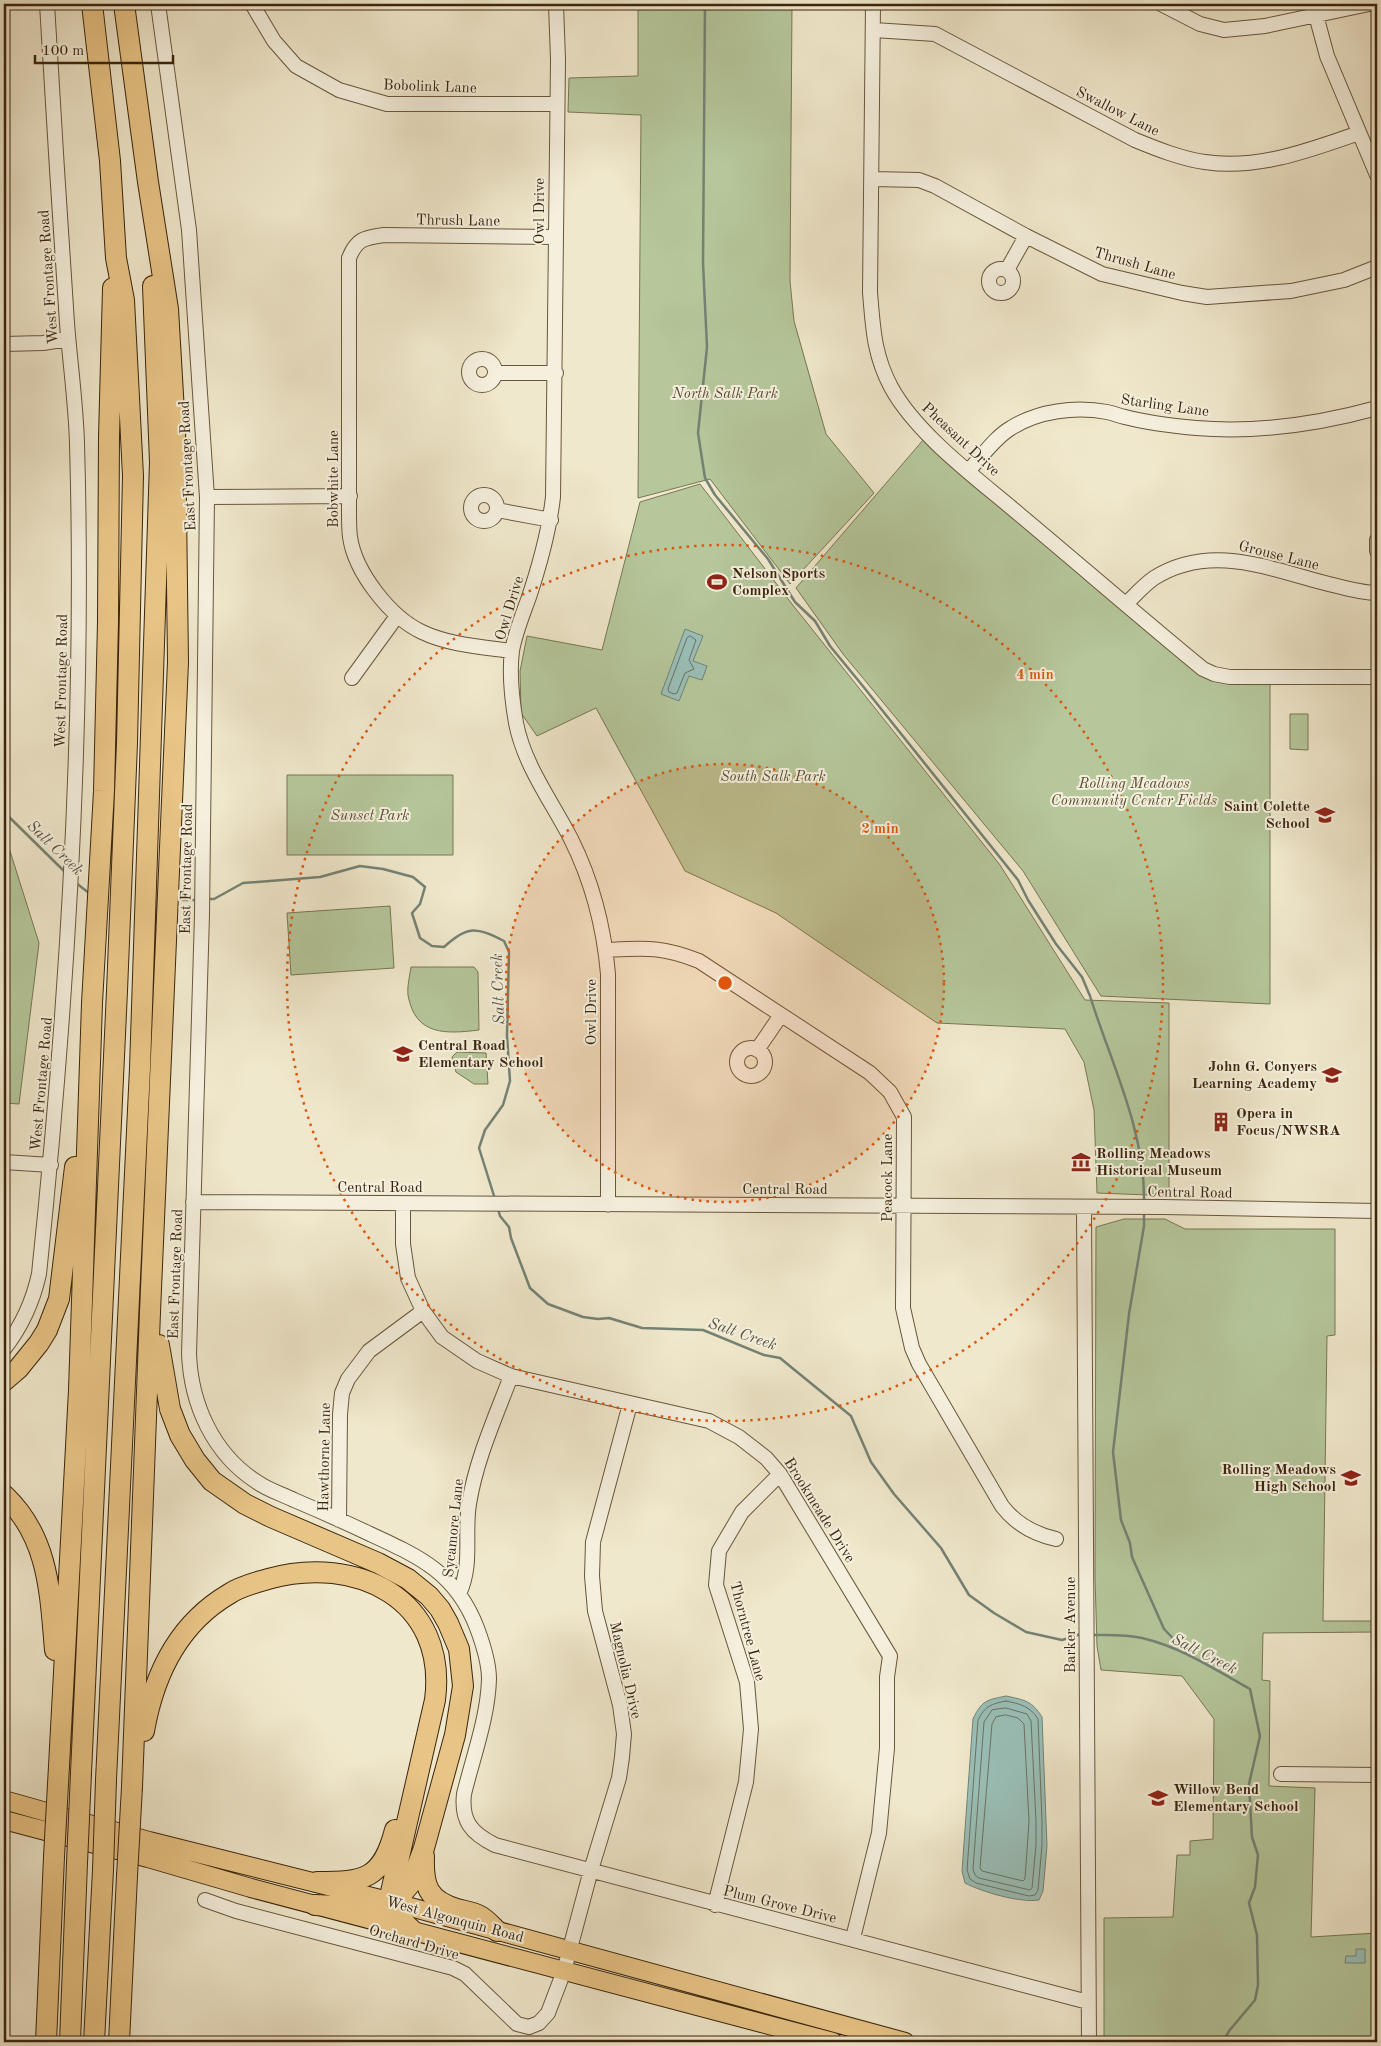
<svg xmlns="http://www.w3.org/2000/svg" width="1381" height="2046" font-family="'Old Standard TT',serif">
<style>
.green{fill:#b5c79b;stroke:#787654}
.water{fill:#9ac0b9;stroke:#748274}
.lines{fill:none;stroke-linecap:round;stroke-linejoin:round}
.shore{stroke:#6a7262;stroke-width:1}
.stream{stroke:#748274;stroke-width:2.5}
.minor-casing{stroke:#68563c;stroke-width:16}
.major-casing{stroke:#3a250c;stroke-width:20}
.highway-casing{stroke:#3a250c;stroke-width:22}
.minor{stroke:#f5f0de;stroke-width:14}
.major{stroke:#e8c486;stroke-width:18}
.highway{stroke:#e8c486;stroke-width:20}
.highway-bridge-casing{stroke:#3a250c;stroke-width:22;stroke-linecap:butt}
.highway-bridge{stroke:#e8c486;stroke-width:20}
.ring{fill:none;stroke:#df560c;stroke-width:2.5;stroke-dasharray:2.5 5}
.labels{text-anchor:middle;stroke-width:4;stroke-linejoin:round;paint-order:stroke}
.street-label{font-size:15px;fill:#3a250c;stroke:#f5f0de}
.park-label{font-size:15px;font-style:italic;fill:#594e30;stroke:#f5f0de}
.poi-label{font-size:15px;font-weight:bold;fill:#3a250c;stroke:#f5f0de;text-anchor:start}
.water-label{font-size:16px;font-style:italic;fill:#575440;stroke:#f5f0de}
.centre{fill:#df560c;stroke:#f5f0de;stroke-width:2.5}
.ring-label{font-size:15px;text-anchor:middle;font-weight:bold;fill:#df560c;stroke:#f5f0de;stroke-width:4;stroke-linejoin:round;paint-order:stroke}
</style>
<rect width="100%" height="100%" fill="#f0e8cc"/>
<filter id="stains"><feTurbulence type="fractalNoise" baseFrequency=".004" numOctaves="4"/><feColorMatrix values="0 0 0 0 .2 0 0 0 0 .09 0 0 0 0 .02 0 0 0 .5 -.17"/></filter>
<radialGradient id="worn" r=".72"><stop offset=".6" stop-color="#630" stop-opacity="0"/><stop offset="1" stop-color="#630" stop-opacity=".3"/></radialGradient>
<path class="green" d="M638,4H792L790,281L794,321L826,434L874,493L790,584L710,479L638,498L641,115L568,112L569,78L638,76Z
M924,439L1216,681L1270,683V1004L1101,996L1023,871L843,654L796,588Z
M700,484L792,604L1000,865L1085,1000L1169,1003V1188L1149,1195L1097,1193L1094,1110L1084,1062L1065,1029L937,1023L776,913L685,871L596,708L537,736L521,713L520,671L527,636L602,650L640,502Z
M1290,714H1308V750L1290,749Z
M287,775H453V855H287Z
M4,832L39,943L19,1104L4,1103Z
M390,906L394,968L291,975L287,913Z
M411,967H474L478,972L479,1030C446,1034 415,1036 408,995C407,986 410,975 411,967Z
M457,1052L486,1053L488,1084H474L456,1072L452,1057Z
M1124,1219H1165L1185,1229H1335V1335L1327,1336L1323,1621H1377V1632L1263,1633L1262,1680L1270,1681L1269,1786L1315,1788L1311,1937L1377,1933V2042H1104V1918L1173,1917L1177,1855H1190V1841L1213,1839L1214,1719L1182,1676L1101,1670L1097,1646L1095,1577L1096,1227Z"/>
<path class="water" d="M685,629L703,636L693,661L707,666L702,680L689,676L679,701L661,694Z
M1006,1696C1025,1700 1032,1701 1042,1717L1047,1846L1043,1891L1039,1900C1020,1903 982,1892 965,1883L962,1871L973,1719C982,1700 987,1700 1006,1696Z
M1356,1949H1365V1963H1345L1346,1956H1356Z"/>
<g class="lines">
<path class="shore" d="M690,636L696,640L689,660L694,669L685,673L677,693L674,694L669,692L668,689L687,638Z
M1006,1701C1020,1704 1030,1706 1038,1719L1042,1821V1845L1038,1890L1035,1895L1029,1896L976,1883L970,1879L967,1870L978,1720C985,1706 991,1704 1006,1701Z
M1006,1708L1027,1714L1031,1721L1036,1821V1845L1032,1888L1030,1890L979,1878L975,1875L973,1869L984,1722L992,1710Z
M1006,1715L1018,1718L1024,1724L1029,1821L1025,1879L1023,1881L982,1871L980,1868L992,1724L996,1717Z"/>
<path class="stream" d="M705,4L703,263L707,347L698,433L705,478L715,495L768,559L795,602L815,621L830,646L862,685L1018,880L1028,900L1056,944L1082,977L1090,996C1111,1063 1145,1130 1144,1201
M4,812L65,872
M76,883L89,893
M206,899H214L243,883L320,877L360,866L383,869L413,877L425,887L420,904L412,913L420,938L432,946L444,947C468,925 476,927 504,941L509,952L507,1036L510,1081L503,1105L485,1130L479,1148L495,1199
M180,900H198
M498,1209L500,1216L509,1227L511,1238L530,1288L548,1304L583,1317L598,1319L609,1318L642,1328L703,1330L764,1355L780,1358L851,1416L871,1462L894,1494L941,1548L969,1595L994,1613L1026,1632L1062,1640L1081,1634
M1144,1212V1226L1129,1314L1113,1452L1121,1520L1130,1543L1132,1557L1164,1629L1187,1653
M1091,1635C1108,1635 1125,1634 1142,1638C1181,1647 1216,1670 1250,1689L1260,1736L1249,1784L1252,1837L1258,1855L1255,1887L1249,1903L1257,1935L1258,1985L1255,2000L1229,2031L1223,2042"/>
<defs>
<path id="minor" d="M158,4L189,230L207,497L202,915L189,1354C191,1404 213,1454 257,1482C268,1490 282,1494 294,1500C320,1511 345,1522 370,1534C420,1557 456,1573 477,1628C483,1644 489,1662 489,1679C488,1717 473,1757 464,1794C461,1821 471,1833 495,1845L1088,2002
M252,4L274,41L296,66L339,90L387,104H556
M556,4L558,60L553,497C549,532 540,564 529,597C523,614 515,633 512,651C509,674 512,700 516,723C524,765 552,802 571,839C592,881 604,928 608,974V1205
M873,4L870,292C873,329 874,355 891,387C917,435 979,480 1020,515C1081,566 1141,618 1203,669L1214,674L1230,677H1377
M1161,4L1200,24L1224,30L1265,26L1369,4H1377
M1313,4L1327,56L1377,175
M874,30L935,34L1135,140C1157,149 1182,159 1205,162C1258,170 1310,150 1359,133
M872,179L919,180L935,186L1026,236L1102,274L1182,293L1207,297L1291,291L1344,280L1377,267
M989 281a12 12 0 1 1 24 0a12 12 0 1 1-24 0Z
M1007,270L1026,236
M4,344L43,343L68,339
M469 372a13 13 0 1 1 26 0a13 13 0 1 1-26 0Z
M495,373H556
M968,471C982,457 994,438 1011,428C1038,411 1075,406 1107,412C1113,413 1119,416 1125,417C1148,423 1173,426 1196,428C1257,433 1319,424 1377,408
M471 508a13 13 0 1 1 26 0a13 13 0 1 1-26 0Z
M207,497L350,496
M497,510L551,520
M1377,540V551
M1126,604C1135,595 1144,585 1154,578C1210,543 1267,568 1325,583C1341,587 1360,593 1377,593
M512,651C483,647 449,645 422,632C390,617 355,572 350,537C349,529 349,521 349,514V258C357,238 365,238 384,235L555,237
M352,678L397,616
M606,950C645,948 661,946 699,961L870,1073L890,1092L904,1117L903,1308L912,1348L919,1364L1002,1506C1015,1523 1034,1534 1056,1539
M737 1062a14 14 0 1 1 28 0a14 14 0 1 1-28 0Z
M757,1050L781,1015
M4,1162L51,1165
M193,1202L1163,1207L1377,1211
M403,1204V1244L408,1278L423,1311L442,1337L477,1361L511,1376L709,1421L739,1437L766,1458L780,1474L890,1656L887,1677V1748L879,1833L853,1938
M1084,1208L1089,2042
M4,1349C22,1326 33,1301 39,1274C68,998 85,721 77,444C76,404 70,363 67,323C60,217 53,110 47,4
M339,1520L340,1414L342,1393L348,1379L369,1351L423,1311
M459,1594C473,1564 464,1535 469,1504C476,1460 495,1418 511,1376
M1281,1774L1377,1775
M205,1900L236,1911L453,1968L465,1974L517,2024L529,2027L539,2023L548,2013L564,1971L591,1870L619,1778L622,1757L624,1734L620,1705L595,1611L592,1576L593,1542L630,1404
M715,1905L746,1782L751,1729L747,1682L716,1585L719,1551L742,1512L780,1474"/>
<path id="major" d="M4,1800L149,1841L392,1902L905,2042
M4,1820L148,1858L251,1888L833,2042"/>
<path id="highway" d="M124,4L148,182L168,309L175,429L178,662L150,1312L132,1787
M159,1345L170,1409L180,1435L195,1460L212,1481L245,1504L271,1517L378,1563L408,1579L429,1596L440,1609L448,1623L459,1649L463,1686L455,1735L424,1848L411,1883L401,1895L382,1908L315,1905
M4,1381L18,1369L39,1343L47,1330L59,1299L75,1167
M4,1495C49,1537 50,1593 55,1650
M144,1731C154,1674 178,1624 229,1594C241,1586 255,1583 268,1579C356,1554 448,1599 435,1700L391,1892L398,1917L413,1931
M59,1766L79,1390L92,1003L104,791L108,622L109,437L113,288
M81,1773L117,991L127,743L133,476L124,300L116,258L110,161L92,4
M106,1780L140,1068L160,462L153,286
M424,1856C423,1885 427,1900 457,1909C464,1911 473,1912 480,1916C486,1919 492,1926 497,1931
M317,1882C364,1882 382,1880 395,1830
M46,2042L54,1857
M70,2042L77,1863
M94,2042L103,1870
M119,2042L127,1876"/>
</defs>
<use href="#minor" class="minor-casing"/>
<use href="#major" class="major-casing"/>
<use href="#highway" class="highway-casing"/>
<use href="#minor" class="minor"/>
<use href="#major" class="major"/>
<use href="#highway" class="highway"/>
<defs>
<path id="highway-bridge" d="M54,1857L59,1766
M77,1863L81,1773
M103,1870L106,1780
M127,1876L132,1787"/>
</defs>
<use href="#highway-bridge" class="highway-bridge-casing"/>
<use href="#highway-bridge" class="highway-bridge"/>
</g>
<circle cx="725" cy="983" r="219" fill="#df560c" fill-opacity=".12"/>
<g class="ring">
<circle cx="725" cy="983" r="219"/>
<circle cx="725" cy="983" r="438"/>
</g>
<defs>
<symbol id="stadium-bare" viewBox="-9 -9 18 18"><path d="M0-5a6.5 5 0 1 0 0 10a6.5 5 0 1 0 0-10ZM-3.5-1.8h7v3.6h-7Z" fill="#8f2418" stroke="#f5f0de" stroke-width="2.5" paint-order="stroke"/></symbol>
<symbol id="school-bare" viewBox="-9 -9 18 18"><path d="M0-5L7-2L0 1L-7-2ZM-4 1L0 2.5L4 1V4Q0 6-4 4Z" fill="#8f2418" stroke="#f5f0de" stroke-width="2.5" paint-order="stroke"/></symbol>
<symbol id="building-bare" viewBox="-9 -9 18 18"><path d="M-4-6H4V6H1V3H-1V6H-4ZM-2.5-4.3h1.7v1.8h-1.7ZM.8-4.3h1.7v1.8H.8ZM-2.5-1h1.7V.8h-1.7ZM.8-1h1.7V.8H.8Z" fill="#8f2418" stroke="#f5f0de" stroke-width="2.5" paint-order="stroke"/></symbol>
<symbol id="museum-bare" viewBox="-9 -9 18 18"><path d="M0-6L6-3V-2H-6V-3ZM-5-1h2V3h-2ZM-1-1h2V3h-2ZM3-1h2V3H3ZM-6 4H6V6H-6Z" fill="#8f2418" stroke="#f5f0de" stroke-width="2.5" paint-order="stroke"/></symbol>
</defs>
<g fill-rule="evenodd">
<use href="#stadium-bare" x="703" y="568" width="28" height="28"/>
<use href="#school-bare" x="1311" y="801" width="28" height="28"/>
<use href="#school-bare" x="389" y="1040" width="28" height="28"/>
<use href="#school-bare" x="1318" y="1061" width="28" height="28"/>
<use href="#building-bare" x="1207" y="1108" width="28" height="28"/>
<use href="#museum-bare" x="1067" y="1148" width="28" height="28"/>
<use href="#school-bare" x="1337" y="1464" width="28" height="28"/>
<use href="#school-bare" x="1144" y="1784" width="28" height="28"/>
</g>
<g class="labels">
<g class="street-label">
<text transform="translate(430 86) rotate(2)" y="5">Bobolink Lane</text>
<text transform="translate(1118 111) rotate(27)" y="5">Swallow Lane</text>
<text transform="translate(539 211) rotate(-90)" y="5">Owl Drive</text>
<text transform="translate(458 220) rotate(1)" y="5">Thrush Lane</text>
<text transform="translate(1135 263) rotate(16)" y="5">Thrush Lane</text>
<text transform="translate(48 277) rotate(-94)" y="5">West Frontage Road</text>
<text transform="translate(1165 405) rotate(8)" y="5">Starling Lane</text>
<text transform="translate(961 439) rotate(43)" y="5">Pheasant Drive</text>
<text transform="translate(187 466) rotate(-93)" y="5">East Frontage Road</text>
<text transform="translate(333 479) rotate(-90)" y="5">Bobwhite Lane</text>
<text transform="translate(1279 555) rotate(14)" y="5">Grouse Lane</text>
<text transform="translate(509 608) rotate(-73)" y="5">Owl Drive</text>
<text transform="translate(61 681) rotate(-89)" y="5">West Frontage Road</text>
<text transform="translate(186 869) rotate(-89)" y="5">East Frontage Road</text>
<text transform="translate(591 1012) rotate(-90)" y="5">Owl Drive</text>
<text transform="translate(41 1084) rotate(-85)" y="5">West Frontage Road</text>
<text transform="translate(887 1178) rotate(-90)" y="5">Peacock Lane</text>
<text x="380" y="1192">Central Road</text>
<text x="785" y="1194">Central Road</text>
<text transform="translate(1190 1192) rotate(1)" y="5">Central Road</text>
<text transform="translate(175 1274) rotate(-88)" y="5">East Frontage Road</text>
<text transform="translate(324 1457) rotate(-89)" y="5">Hawthorne Lane</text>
<text transform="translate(820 1510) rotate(58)" y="5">Brookmeade Drive</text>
<text transform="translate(453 1528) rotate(-84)" y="5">Sycamore Lane</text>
<text transform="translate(1070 1625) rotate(-90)" y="5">Barker Avenue</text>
<text transform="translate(748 1631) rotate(75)" y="5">Thorntree Lane</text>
<text transform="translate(626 1670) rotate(77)" y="5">Magnolia Drive</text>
<text transform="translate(780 1904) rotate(14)" y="5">Plum Grove Drive</text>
<text transform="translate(455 1919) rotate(15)" y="5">West Algonquin Road</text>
<text transform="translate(414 1942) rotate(16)" y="5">Orchard Drive</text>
</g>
<g class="park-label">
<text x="725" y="398">North Salk Park</text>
<text x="773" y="781">South Salk Park</text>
<text x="1134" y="788">Rolling Meadows<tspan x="1134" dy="17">Community Center Fields</tspan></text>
<text x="370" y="820">Sunset Park</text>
</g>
<g class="poi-label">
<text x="732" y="578">Nelson Sports<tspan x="732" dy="17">Complex</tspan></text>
<text x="1310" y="811" text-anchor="end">Saint Colette<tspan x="1310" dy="17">School</tspan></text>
<text x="418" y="1050">Central Road<tspan x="418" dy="17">Elementary School</tspan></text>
<text x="1317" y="1071" text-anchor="end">John G. Conyers<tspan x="1317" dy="17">Learning Academy</tspan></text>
<text x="1236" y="1118">Opera in<tspan x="1236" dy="17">Focus/NWSRA</tspan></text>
<text x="1096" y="1158">Rolling Meadows<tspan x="1096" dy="17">Historical Museum</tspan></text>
<text x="1336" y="1474" text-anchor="end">Rolling Meadows<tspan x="1336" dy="17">High School</tspan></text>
<text x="1173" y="1794">Willow Bend<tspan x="1173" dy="17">Elementary School</tspan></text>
</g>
<g class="water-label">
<text transform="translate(56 847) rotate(44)" y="6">Salt Creek</text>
<text transform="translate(497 989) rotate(-92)" y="6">Salt Creek</text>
<text transform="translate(743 1333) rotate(19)" y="6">Salt Creek</text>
<text transform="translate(1205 1653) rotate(27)" y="6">Salt Creek</text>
</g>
</g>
<circle cx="725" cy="983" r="8" class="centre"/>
<g class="ring-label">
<text x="1035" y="679">4 min</text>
<text x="880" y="833">2 min</text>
</g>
<rect width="1381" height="2046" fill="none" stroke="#f0e8cc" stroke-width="20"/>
<rect x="5" y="5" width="1371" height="2036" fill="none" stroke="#3a250c" stroke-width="2.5"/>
<rect x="10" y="10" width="1361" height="2026" fill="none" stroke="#3a250c"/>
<path d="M35 55v8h138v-8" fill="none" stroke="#3a250c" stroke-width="2.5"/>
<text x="42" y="55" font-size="15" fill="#3a250c" stroke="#f5f0de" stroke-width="4" paint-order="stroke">100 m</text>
<rect width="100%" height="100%" filter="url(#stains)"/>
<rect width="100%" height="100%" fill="url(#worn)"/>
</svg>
